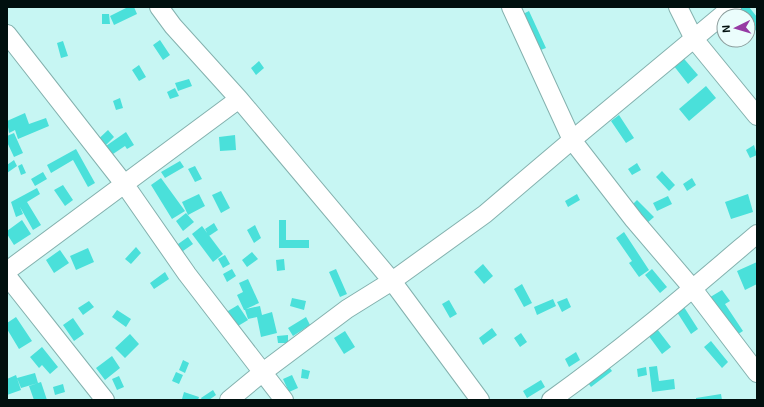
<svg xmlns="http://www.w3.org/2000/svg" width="764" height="407" font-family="'Exo 2',sans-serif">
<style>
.building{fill:#4ae0da}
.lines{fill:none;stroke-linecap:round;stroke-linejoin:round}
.minor-casing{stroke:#84b1ae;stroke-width:20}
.minor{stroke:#fff;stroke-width:18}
</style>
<rect width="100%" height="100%" fill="#c7f6f3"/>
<path class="building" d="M128,7H134L137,14L114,25L110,16Z
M735,7H749L757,17V29L753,32L748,26V16H740L734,8Z
M529,11L546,48L535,52L519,16Z
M102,14H109L110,24H102Z
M160,40L170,55L163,60L153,45Z
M63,41L68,56L61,58L57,43Z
M679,53L698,75L688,84L670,61Z
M259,61L264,68L256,75L251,68Z
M139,65L146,77L139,81L132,70Z
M189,79L192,86L178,91L175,83Z
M706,86L716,98L689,121L679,109Z
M175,88L179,96L170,99L167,92Z
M120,98L123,108L116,110L113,101Z
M25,113L29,124L46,118L49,126L18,139L15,130L9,133L7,121Z
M619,115L634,138L626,143L611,121Z
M108,130L114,137L103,148L126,132L134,145L127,149L125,146L113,154L120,165L92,145Z
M14,133L23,153L14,157L7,142V136Z
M235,135L236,150L220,151L219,137Z
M754,145L757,155L750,158L746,150Z
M76,149L95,183L88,187L73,160L51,173L47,165Z
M14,160L17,166L7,173V165Z
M180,161L184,167L165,178L161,172Z
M637,163L641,170L632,175L628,169Z
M22,164L26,173L21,175L18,166Z
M195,166L202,179L195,182L188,169Z
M662,171L675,185L669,191L656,177Z
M43,172L47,179L35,186L31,179Z
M161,178L185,211L172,219L151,185Z
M692,178L696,185L687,191L683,184Z
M63,185L73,200L65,206L54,190Z
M37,188L40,194L27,202L41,225L33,230L20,207L23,214L16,217L11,202Z
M221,191L230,208L221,213L212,195Z
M199,194L205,206L188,215L182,202Z
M577,194L580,200L568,207L565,201Z
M748,194L753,212L731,219L725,202Z
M668,196L672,204L657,211L653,203Z
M637,200L654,217L646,224L629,208Z
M186,213L194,222L183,231L176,221Z
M22,220L31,234L14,245L7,234V231Z
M279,220H286V240H309V248H279Z
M214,223L218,230L209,236L205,229Z
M255,225L261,238L254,243L247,230Z
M202,226L223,254L213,262L192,234Z
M624,232L649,270L639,277L629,263L632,261L616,238Z
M188,237L193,244L183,251L189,261L182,266L171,249Z
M136,247L141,253L131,264L125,259Z
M88,248L94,262L76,270L70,256Z
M60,250L69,263L54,273L46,260Z
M252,252L258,259L247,267L242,260Z
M225,255L230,264L223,268L218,259Z
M284,259L285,270L277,271L276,260Z
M757,262V284L745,290L737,271Z
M483,264L493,276L484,284L474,272Z
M232,269L236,276L227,282L223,274Z
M336,269L347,294L340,297L329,272Z
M652,269L667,287L660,293L645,275Z
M165,272L169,279L154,289L150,283Z
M248,279L259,303L246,309L260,306L262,315L272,312L277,333L261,337L257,317L248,319L245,310H244L237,295L243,292L239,283Z
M522,284L532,303L524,307L514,289Z
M722,290L730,301L725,304L743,331L732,338L707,299Z
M292,298L306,301L304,310L290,306Z
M567,298L571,307L562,312L557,302Z
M553,299L556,306L537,315L534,307Z
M449,300L457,314L450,318L442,304Z
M89,301L94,307L83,315L78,308Z
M682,304L698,329L691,334L675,309Z
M238,305L248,320L233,329L223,314Z
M117,310L131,319L126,327L112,317Z
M16,317L32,341L19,349L7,329V323Z
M306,317L310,325L293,336L288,328Z
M73,318L84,334L74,341L63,325Z
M654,325L671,347L662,354L645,331Z
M492,328L497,335L483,345L479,338Z
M345,331L355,347L344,354L334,338Z
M521,333L527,342L520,347L514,338Z
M130,334L139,344L125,358L115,348Z
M288,335V343H278L277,336Z
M711,341L728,362L722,368L704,347Z
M42,347L58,367L50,374L42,365L39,368L30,357Z
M576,352L580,360L569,367L565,359Z
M112,356L120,368L105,380L96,368Z
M183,360L189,363L185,373L179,370Z
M607,364L612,371L591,387L586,380Z
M657,366L659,381L674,379L675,389L652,392L649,367Z
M646,367L647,375L638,377L637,369Z
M302,369L310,371L308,379L301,378Z
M176,372L183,375L179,384L172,381Z
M35,373L38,383L21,388L17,378Z
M16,375L21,390L7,395V379Z
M292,375L298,388L289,392L283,379Z
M119,376L124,387L117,390L112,379Z
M541,380L545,387L527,398L523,391Z
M41,382L47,400H34L29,386Z
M63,384L65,392L55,395L53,387Z
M213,390L216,395L209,400H202L201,398Z
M184,392L199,397L198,400L182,399Z
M721,394L722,400H696V398Z"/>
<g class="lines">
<defs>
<path id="minor" d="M159,7L173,26L239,99L392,281L480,400
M511,7L572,140L634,220L693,289L757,373
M678,7L694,39L757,116
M7,34L125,185L187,274L284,400
M7,271L239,99
M7,276L105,400
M229,400L263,372L347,309L392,281L485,214L572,140L732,7
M551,400C623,349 690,291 757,234"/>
</defs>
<use href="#minor" class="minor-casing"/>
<use href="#minor" class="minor"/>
</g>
<rect width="764" height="407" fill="none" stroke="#010f0e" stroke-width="16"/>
<g transform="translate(736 28) rotate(265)"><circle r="19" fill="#ebfdfc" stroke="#8d9e9d"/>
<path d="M0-3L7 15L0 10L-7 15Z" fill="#963aa4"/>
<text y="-6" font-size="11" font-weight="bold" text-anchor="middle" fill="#010f0e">N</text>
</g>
</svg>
